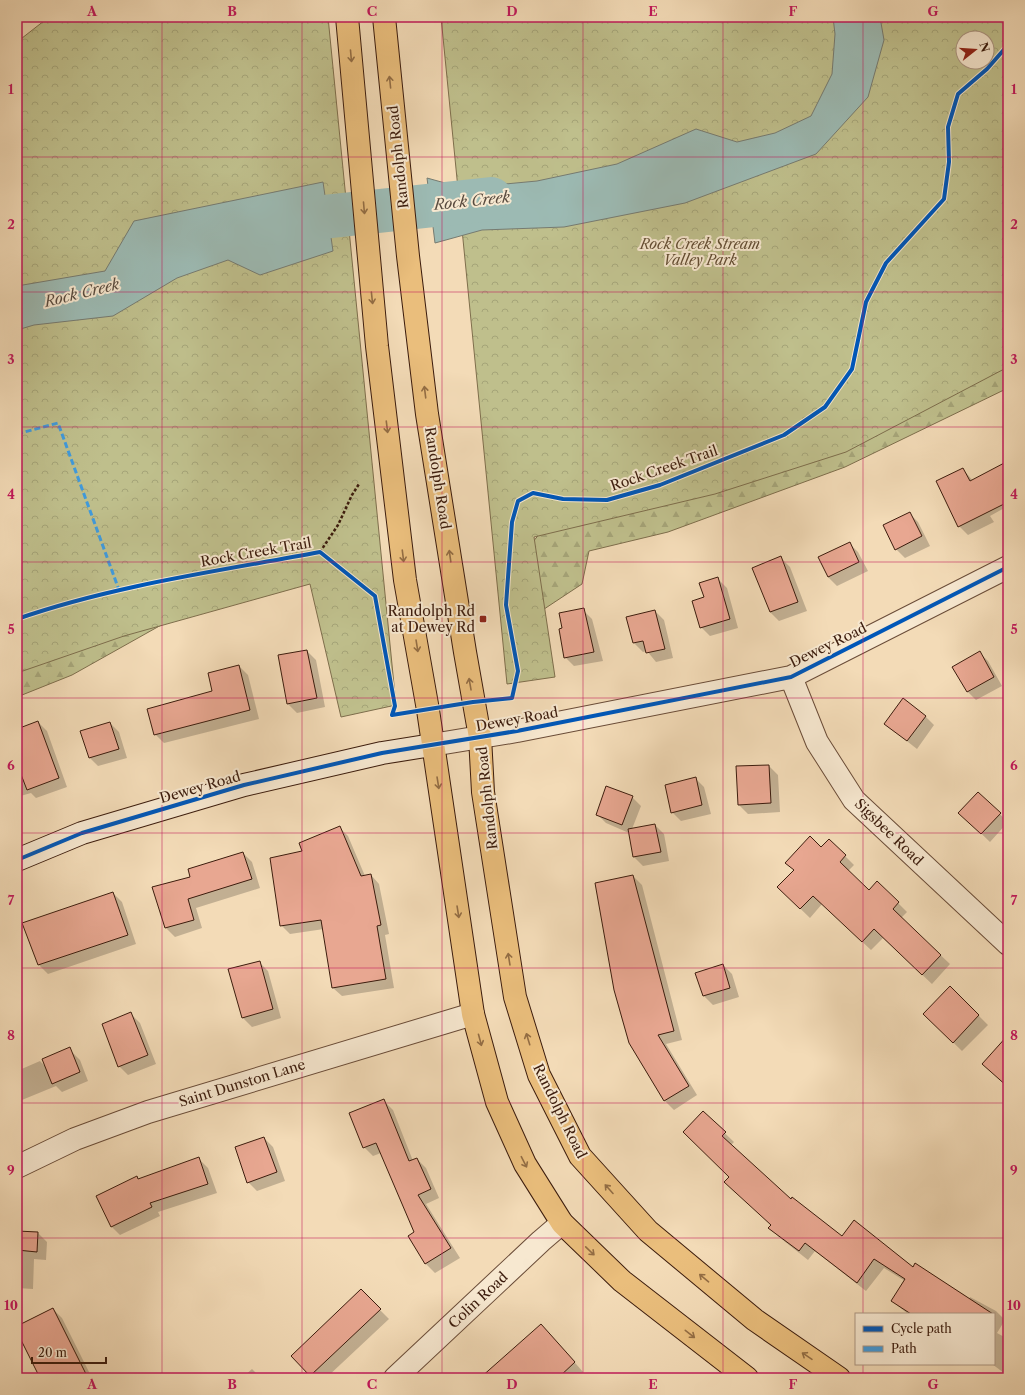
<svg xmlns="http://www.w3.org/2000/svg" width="1025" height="1395" font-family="'Libre Caslon Text',serif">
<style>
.forest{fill:url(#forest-firs);stroke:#7e6e4c}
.park{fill:url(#park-crowns);stroke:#7e6e4c;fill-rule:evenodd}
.water{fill:#9cbab3;stroke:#767b71}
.shadow{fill:#0003}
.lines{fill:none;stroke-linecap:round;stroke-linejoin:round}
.river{stroke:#9cbab3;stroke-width:44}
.building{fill:#e8a791;stroke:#3c1c0d}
.street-casing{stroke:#6a4c38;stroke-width:24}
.secondary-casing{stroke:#3c1c0d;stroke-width:24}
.primary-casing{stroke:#3c1c0d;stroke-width:24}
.path{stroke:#3c1c0d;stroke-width:2.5;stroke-dasharray:3 2;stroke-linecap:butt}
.street{stroke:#f7e8d0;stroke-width:22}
.secondary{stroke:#f7e8d0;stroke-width:22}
.primary{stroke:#eabe7c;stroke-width:22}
.quiet{stroke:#3f9bde;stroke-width:3;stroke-dasharray:6 3;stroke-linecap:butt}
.cycleway-casing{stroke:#f7e8d0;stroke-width:6}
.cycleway{stroke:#0057b8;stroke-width:4}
.oneway{stroke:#936d44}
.grid{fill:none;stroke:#c2185b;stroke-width:1;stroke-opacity:0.55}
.poi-dot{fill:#8f2418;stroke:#f7e8d0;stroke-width:1.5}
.labels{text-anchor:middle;stroke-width:4;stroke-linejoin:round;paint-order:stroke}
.street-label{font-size:14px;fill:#3c1c0d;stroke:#f7e8d0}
.park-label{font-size:14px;font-style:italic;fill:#634d33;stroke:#f7e8d0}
.poi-label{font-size:14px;fill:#3c1c0d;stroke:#f7e8d0;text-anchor:end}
.water-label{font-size:15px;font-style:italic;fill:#594b3f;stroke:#f7e8d0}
.neatline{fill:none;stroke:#c2185b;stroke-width:1.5}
.grid-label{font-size:13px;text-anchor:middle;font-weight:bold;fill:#c2185b}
</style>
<defs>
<pattern id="forest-firs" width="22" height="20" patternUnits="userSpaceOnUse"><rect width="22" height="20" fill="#bfbf8c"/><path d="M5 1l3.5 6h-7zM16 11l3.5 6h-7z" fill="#a5a478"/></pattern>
<pattern id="park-crowns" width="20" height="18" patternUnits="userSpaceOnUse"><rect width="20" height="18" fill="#bfbf8c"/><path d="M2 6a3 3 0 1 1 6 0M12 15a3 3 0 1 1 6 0" fill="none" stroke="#a5a478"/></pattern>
</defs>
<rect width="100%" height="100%" fill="#f3dbb7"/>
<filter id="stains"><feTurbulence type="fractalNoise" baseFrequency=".005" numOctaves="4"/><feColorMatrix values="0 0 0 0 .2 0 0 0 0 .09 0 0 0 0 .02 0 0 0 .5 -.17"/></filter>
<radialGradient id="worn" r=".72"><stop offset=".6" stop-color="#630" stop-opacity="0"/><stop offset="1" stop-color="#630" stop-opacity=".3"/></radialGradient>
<path class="forest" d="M1008,17L987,38H963V62L1008,132V388L845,467L668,532L589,551L582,584L526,621L521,556L557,513L884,40Z
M17,611L179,615L72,675L17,697Z"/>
<path class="park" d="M49,17H328L396,705L341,717L310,584L124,636L17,673V42Z
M441,17H1008V367L846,452L715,494L534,537L555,677L507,684ZM963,38H987V62H963Z"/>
<path class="water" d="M833,17H880L884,40L868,97L816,154L685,203L564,227L482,230L435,243L427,178L463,188L537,181L617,164L696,129L737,142L775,133L811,116L832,74L835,34Z
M323,182L333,251L260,275L228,260L177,278L113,316L34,325L17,330V286L105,271L134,221Z"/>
<path class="shadow" d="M1008,462V506L990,516L994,522L968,535L959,526L963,469L973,481Z
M909,513L918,522L930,546L905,558L896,549Z
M849,543L858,552L868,571L837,586L828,577Z
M781,558L790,567L807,611L779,621L770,612Z
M718,579L727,588L738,628L710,636L701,627Z
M583,610L592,619L603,661L574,666L565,657Z
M655,611L664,620L673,658L656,662L647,651L643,652L634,643L627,617Z
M307,651L316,660L325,707L297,713L288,704Z
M979,652L988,661L1002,686L976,700L967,691Z
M239,666L248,675L259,719L164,743L155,734L214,692Z
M925,716L934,725L917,749L885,724Z
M38,722L47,731L67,787L36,798L31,793L17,797V730Z
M110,723L119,732L127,758L98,766L89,757Z
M769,766L778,775L780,812L748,814L739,805Z
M695,778L704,787L711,814L681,821L672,812Z
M978,793L1008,822L990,842L960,813Z
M632,797L641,806L632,829L655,825L664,834L669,861L643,866L634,857L629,833L606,823L597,814Z
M339,827L348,836L365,876L371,875L379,884L389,934L385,935L394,988L342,996L333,988L324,929L290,934L281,925L304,851Z
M829,840L854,865L848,871L869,892L878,883L907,912L901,918L950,964L932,984L883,938L871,950L822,904L810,918L778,887Z
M243,853L252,862L260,888L196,908L202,928L175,937L166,928L153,888L191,877Z
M633,876L642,885L682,1040L666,1044L697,1095L674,1110L665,1101L630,1043Z
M113,893L122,902L136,944L48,974L39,965Z
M259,962L268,971L281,1018L252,1027L243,1018Z
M723,965L732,974L739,997L713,1005L704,996L696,973Z
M950,987L988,1025L962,1051L924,1014Z
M131,1014L140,1023L156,1064L128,1075L119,1066Z
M71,1051L80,1060L88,1081L62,1092L56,1086L17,1102V1071L40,1061L46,1067Z
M384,1101L393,1110L413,1161L417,1159L426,1168L439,1198L426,1204L460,1258L435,1273L426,1264L409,1236L415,1232L381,1153L373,1156L364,1147Z
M703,1112L734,1142L731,1145L791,1200L842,1237L913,1268L969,1300L970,1297L996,1311L1005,1320L997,1333L1008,1339V1376L992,1364H994V1314H908L892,1301L905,1281L884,1268L866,1291L815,1251L808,1260L779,1237L770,1228L772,1225L731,1177Z
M264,1138L273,1147L285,1181L257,1191L248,1182Z
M199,1159L208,1168L217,1193L158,1212L160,1216L120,1235L111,1226L137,1177L139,1180Z
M17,1232L38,1233L47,1242L46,1260L34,1259L33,1289L17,1288Z
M360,1290L389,1319L326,1378H313L292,1356Z
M53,1309L62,1318L92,1378H41L17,1327Z
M550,1334L583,1372L576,1378H480L498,1362Z
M252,1369L261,1378H242Z"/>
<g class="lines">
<path class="river" d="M267,223L491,199"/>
</g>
<path class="building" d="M1008,461V502L958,527L936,481L963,468L970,481Z
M910,512L922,536L895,550L883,525Z
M850,542L859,562L828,577L818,557Z
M781,556L798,602L770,612L752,568Z
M718,577L730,619L700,628L692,601L704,597L699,583Z
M584,608L594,652L564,658L559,629L562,628L559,613Z
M655,610L665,649L646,653L643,641L633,643L626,617Z
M307,650L317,698L287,704L278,655Z
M980,651L994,677L967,692L952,667Z
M239,665L250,710L154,735L147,709L212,691L208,673Z
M903,698L926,716L907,741L884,724Z
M38,721L59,778L27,790L17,764V729Z
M110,722L119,749L89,758L80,731Z
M769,765L771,803L738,805L736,766Z
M696,777L702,805L671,813L665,785Z
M606,786L633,796L622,825L596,815Z
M978,792L1001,813L981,834L958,813Z
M655,824L661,852L633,857L628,829Z
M340,826L361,876L371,874L381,925L377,926L386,979L332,988L321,920L280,926L270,858L302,851L299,843Z
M810,836L821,847L829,839L846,855L840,862L869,890L877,881L899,902L893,909L941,955L922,975L874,929L862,942L813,896L800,909L777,887L794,870L785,863Z
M243,852L252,879L188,899L194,920L165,928L152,887L190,877L188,869Z
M633,875L674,1031L658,1035L689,1086L664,1101L629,1043L614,990L595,883Z
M113,892L128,935L38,965L22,923Z
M260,961L273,1009L242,1018L228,969Z
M723,964L730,988L703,996L695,973Z
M950,986L979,1015L953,1043L923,1014Z
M131,1012L148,1055L118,1067L102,1024Z
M1008,1035V1087L982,1064Z
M70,1047L80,1072L52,1084L42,1059Z
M384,1099L409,1161L417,1158L431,1189L418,1195L451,1248L425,1264L408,1236L414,1232L376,1143L363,1148L349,1113Z
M703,1111L726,1132L722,1136L791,1199L792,1197L842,1236L854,1220L913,1267L915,1263L993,1314H911L891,1301L905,1279L874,1259L857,1283L805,1243L799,1251L768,1228L771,1225L724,1182L729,1177L683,1132Z
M264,1137L277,1172L247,1183L235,1147Z
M199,1157L208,1184L150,1203L152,1207L111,1227L96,1196L137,1176L138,1179Z
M17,1231L38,1232L37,1252L17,1250Z
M361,1289L381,1309L310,1376L291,1356Z
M53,1308L88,1378H40L17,1332V1326Z
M541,1324L575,1362L558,1378H480Z"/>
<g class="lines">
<defs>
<path id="street" d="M791,677L817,742L854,800L1008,944
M432,745L517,731L791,677L1008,567
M17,1167L75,1139L148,1112L473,1014
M395,1378L541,1241L562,1223"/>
<path id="secondary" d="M17,860L82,833L244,785L382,753L432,745"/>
<path id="primary" d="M347,17L377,346L405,580L428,710L473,1014L497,1102L525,1164L562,1223L622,1281L747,1378
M384,17L408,256L427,414L465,652L480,737L483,792L515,997L539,1075L580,1156L648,1231L755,1320L839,1378"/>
</defs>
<use href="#street" class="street-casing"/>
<use href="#secondary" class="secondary-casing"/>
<use href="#primary" class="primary-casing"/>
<path class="path" d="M320,552L338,525L352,495L359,484"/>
<use href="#street" class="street"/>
<use href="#secondary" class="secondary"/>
<use href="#primary" class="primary"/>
<path class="quiet" d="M17,434L58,423L119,590"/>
<defs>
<path id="cycleway" d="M17,619C115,585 219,571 320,552L375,596L395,706L392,715L473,702L512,698L518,671L506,605L512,522L518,501L533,493L563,499L607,500L660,485L784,435L825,407L852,369L866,302L886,263L944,199L949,162L948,127L958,94L987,69L1008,45
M17,860L82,833L244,785L382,753L517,731L791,677L1008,567"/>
</defs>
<use href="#cycleway" class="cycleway-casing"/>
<use href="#cycleway" class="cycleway"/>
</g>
<defs><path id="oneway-shaft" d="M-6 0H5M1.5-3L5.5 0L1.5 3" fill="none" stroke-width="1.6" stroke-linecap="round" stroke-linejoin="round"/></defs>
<g class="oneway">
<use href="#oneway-shaft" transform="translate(351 56) rotate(85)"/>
<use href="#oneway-shaft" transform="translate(390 82) rotate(-96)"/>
<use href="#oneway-shaft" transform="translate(364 208) rotate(85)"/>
<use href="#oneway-shaft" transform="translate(372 298) rotate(84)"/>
<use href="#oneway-shaft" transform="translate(425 392) rotate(-97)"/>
<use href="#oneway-shaft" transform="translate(387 427) rotate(83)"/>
<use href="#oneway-shaft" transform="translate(403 556) rotate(83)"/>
<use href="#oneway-shaft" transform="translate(450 556) rotate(-98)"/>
<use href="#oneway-shaft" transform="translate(417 646) rotate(81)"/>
<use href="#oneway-shaft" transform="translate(470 684) rotate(-100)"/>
<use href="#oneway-shaft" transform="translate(438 783) rotate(81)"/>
<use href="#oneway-shaft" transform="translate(458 912) rotate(81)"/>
<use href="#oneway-shaft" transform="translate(509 959) rotate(-99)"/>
<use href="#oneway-shaft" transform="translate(528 1039) rotate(-107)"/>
<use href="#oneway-shaft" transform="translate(480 1040) rotate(75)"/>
<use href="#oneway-shaft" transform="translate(524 1162) rotate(63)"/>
<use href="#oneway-shaft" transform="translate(609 1189) rotate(-132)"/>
<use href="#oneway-shaft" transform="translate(590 1251) rotate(44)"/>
<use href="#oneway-shaft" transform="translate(704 1278) rotate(-140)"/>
<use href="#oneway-shaft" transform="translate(690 1334) rotate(38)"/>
<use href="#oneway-shaft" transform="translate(807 1356) rotate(-146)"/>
</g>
<path class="grid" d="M162,17V1378M302,17V1378M442,17V1378M583,17V1378M723,17V1378M863,17V1314M17,157H1008M17,292H1008M17,427H1008M17,562H1008M17,698H1008M17,833H1008M17,968H1008M17,1103H1008M17,1238H1008M863,1364V1378"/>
<rect class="poi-dot" x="479" y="615" width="8" height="8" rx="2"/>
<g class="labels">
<g class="street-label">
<text transform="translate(398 157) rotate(-96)" y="5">Randolph Road</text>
<text transform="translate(664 468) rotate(-19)" y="5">Rock Creek Trail</text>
<text transform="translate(438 478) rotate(81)" y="5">Randolph Road</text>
<text transform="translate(256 552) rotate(-10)" y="5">Rock Creek Trail</text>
<text transform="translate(828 645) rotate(-26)" y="5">Dewey Road</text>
<text transform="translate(517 719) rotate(-10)" y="5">Dewey Road</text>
<text transform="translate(200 787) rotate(-16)" y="5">Dewey Road</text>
<text transform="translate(487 798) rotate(-96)" y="5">Randolph Road</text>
<text transform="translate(889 832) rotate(44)" y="5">Sigsbee Road</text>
<text transform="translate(242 1083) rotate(-17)" y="5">Saint Dunston Lane</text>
<text transform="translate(560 1111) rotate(64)" y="5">Randolph Road</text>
<text transform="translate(478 1300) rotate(-43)" y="5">Colin Road</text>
</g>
<g class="park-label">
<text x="700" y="249">Rock Creek Stream<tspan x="700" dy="16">Valley Park</tspan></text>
</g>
<g class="poi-label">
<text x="475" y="616">Randolph Rd<tspan x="475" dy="16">at Dewey Rd</tspan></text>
</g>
<g class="water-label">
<text transform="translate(472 201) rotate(-6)" y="5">Rock Creek</text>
<text transform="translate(82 293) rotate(-14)" y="5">Rock Creek</text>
</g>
</g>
<rect width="1025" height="1395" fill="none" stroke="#f3dbb7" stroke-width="44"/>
<rect x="855" y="1313" width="140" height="52" fill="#f7e8d0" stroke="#ac9682"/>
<rect x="863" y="1326" width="20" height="6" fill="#0057b8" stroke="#ac9682"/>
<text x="891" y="1333" font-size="12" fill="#3c1c0d">Cycle path</text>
<rect x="863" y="1346" width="20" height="6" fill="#3f9bde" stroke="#ac9682"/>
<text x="891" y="1353" font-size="12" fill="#3c1c0d">Path</text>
<g transform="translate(975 50) rotate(73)"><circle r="19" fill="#f7e8d0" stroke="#ac9682"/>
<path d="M0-3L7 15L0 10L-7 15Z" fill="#8f2418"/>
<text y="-6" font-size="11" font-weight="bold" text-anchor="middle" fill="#3c1c0d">N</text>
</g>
<path d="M32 1357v6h74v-6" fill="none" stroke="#3c1c0d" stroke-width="2"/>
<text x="38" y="1357" font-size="12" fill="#3c1c0d" stroke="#f7e8d0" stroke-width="3" paint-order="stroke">20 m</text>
<rect x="22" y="22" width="981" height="1351" class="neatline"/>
<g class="grid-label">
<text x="92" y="16">A</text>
<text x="232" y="16">B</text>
<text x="372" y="16">C</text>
<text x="512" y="16">D</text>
<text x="653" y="16">E</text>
<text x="793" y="16">F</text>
<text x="933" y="16">G</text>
<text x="11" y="94">1</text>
<text x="1014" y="94">1</text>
<text x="11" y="229">2</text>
<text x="1014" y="229">2</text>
<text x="11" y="364">3</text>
<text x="1014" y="364">3</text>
<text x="11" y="499">4</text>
<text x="1014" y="499">4</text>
<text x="11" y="634">5</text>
<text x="1014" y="634">5</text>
<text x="11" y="770">6</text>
<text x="1014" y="770">6</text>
<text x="11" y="905">7</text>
<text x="1014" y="905">7</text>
<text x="11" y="1040">8</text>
<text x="1014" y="1040">8</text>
<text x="11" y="1175">9</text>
<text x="1014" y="1175">9</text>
<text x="11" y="1310">10</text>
<text x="1014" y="1310">10</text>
<text x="92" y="1389">A</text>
<text x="232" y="1389">B</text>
<text x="372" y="1389">C</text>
<text x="512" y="1389">D</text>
<text x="653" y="1389">E</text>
<text x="793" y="1389">F</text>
<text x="933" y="1389">G</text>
</g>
<rect width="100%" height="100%" filter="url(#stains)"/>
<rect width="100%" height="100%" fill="url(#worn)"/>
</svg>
